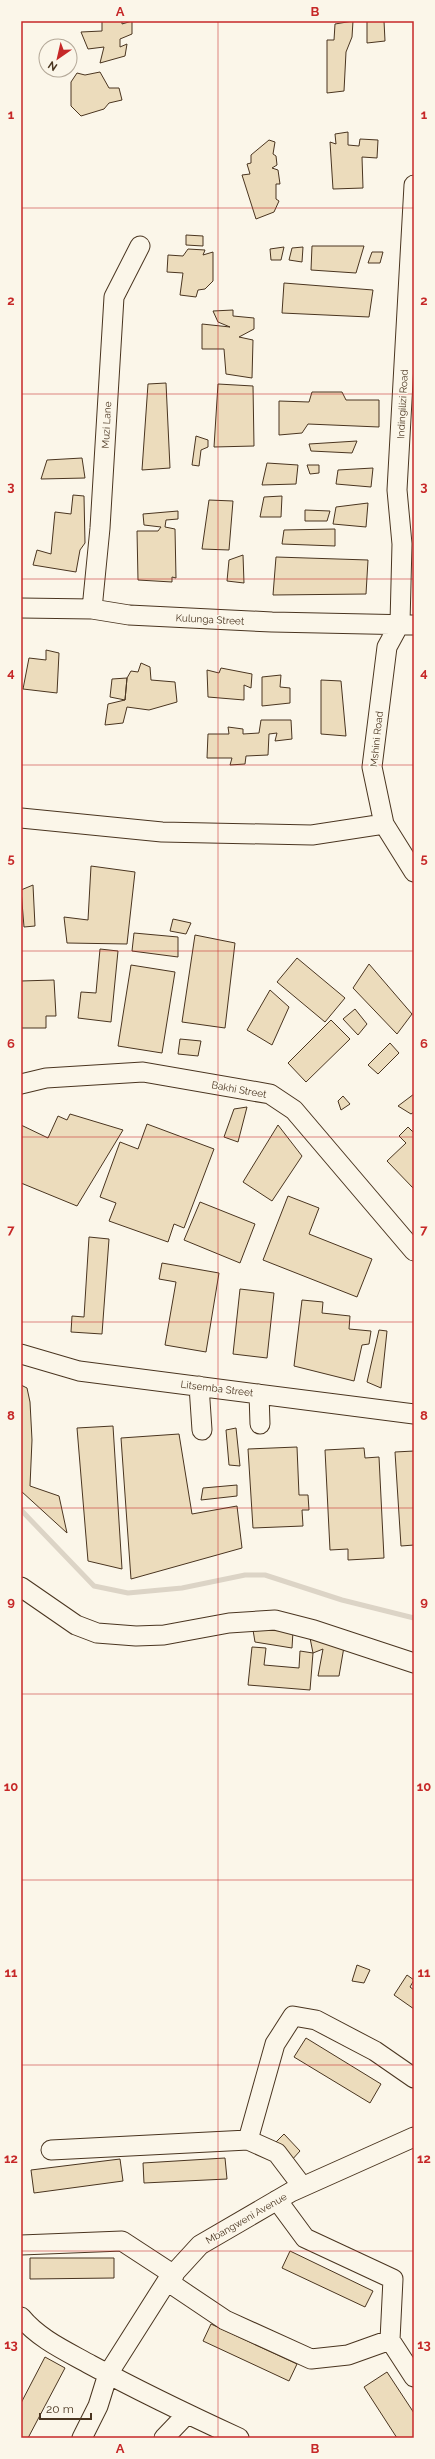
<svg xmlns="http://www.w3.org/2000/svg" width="435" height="2459" font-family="Raleway,sans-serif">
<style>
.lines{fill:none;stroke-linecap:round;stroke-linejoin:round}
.stream{stroke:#dcd4c6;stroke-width:5}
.building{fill:#ecdcbc;stroke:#4a3520}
.minor-casing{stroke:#4a3520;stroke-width:21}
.minor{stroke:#fbf6e9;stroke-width:19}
.grid{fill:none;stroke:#c62828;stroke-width:1;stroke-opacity:0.55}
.labels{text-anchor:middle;stroke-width:3;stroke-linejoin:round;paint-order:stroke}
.street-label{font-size:10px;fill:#4a3520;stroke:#fbf6e9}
.neatline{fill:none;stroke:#c62828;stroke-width:1.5}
.grid-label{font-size:13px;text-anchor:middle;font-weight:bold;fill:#c62828}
</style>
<rect width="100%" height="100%" fill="#fbf6e9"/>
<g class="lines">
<path class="stream" d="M21,1510L94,1586L128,1593L182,1588L245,1575H265L342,1600L414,1618"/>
</g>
<path class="building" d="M102,21H122V24L132,21V34L120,39V47L127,44L125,56L100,63L104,47L88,49L81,32L102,31Z
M353,21L352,37L346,52L344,91L327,93V40H334L335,24Z
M367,21H384L385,41L367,43Z
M100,72L109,88H119L122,100L109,103L104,109L81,116L71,106V82L77,73L85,75Z
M348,132V145L359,146L360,139L378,140L377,158L362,157L363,188L333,189L330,142L336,144L335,134Z
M269,140L275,142L273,154L276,156L277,165L272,168L278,170L280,184H276V199L279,201L274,212L256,219L242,175L250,174L247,164L251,163V155Z
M186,235L203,236V246L186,245Z
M312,246H364L356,273L311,270Z
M284,247L281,260H271L270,249Z
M303,247L302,262L289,260L292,248Z
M188,249L205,250L203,255L213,252V281L205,289L198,290L196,297L180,295L183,273L167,272L168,255L183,256Z
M372,252H383L380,263H368Z
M284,283L373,290L369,317L282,313Z
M233,310V316L254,318V329L239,337L253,340L252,378L226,374L224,349H202V324L230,327L218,322L213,311Z
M166,383L170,468L142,470L148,384Z
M218,384L253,386L254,446L214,447Z
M312,392H342L346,400H379V427L308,424L302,433L279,435V401L309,402Z
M196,436L208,440V447L201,450L199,466L192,465Z
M357,441L352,453L311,451L309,444Z
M82,458L85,478L41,479L47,460Z
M267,463L298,465L296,484L262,485Z
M307,465H319V473L310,474Z
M373,468L371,487L336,484L338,470Z
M73,495L84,496L85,543L80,550L76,572L33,565L37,550L51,554L55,512L71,514Z
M282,496L281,517H260L264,497Z
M209,500L233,501L229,550L202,549Z
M368,503L366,527L333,524L336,507Z
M305,510L330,511L327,521H305Z
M178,511V519L166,520L165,527L175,529L176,578L172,577V582L138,580L137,531H158L161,527L144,525L143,514Z
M335,529V546L282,544L284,530Z
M243,555L244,583L227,581L229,560Z
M276,557L368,560L366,594L273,595Z
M46,650L59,653L57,693L23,689L29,658L46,660Z
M141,663L150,667L151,680L175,682L177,702L149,710L127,707L123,723L105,725L108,704L125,700L127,678L131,671L138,672Z
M221,668L252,674L251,688L244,685V700L208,697L207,670L219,673Z
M281,675L280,687L290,688V703L262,706V677Z
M127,678L125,700L110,697L112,679Z
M321,680L341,681L346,736L321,734Z
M261,720H291L292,739L275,741L277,733L269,734L268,755L246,756L245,764L230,765L232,758H207L208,734H229L228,727L243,729V734L259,733Z
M91,866L135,872L127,944L67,943L64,917L88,920Z
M33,885L35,926L24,927L21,890Z
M173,919L191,923L186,934L170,931Z
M134,933L178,937V957L132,951Z
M195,935L235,943L225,1028L182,1022Z
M100,949L118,951L111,1022L78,1018L81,992L96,993Z
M297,958L345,998L325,1022L277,982Z
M369,964L412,1014L397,1034L353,988Z
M131,965L175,972L162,1053L118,1046Z
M54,980L56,1016H46V1028H21V981Z
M270,990L289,1007L272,1045L247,1030Z
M355,1009L367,1024L358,1035L343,1019Z
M331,1020L350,1039L306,1082L288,1063Z
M180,1039L201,1041L198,1056L178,1054Z
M390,1043L399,1053L378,1074L368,1065Z
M414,1094V1112L411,1114L398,1106Z
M343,1096L350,1104L341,1110L338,1101Z
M247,1107L238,1142L224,1137L234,1109Z
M70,1114L123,1130L77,1206L21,1183V1125L48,1138L58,1116L67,1120Z
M147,1124L214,1149L184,1228L174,1224L168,1242L109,1221L116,1203L100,1197L120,1142L138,1149Z
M278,1125L302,1156L272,1201L243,1182Z
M408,1127L414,1133V1189L387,1161L406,1143L399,1136Z
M288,1196L319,1208L309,1234L372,1259L357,1297L263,1260Z
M200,1202L255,1224L240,1263L184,1240Z
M89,1237L109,1239L102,1334L71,1332L72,1316L84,1317Z
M162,1263L219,1273L206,1352L165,1345L176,1282L159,1279Z
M240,1289L274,1293L267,1358L233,1354Z
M302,1300L323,1302L322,1313L350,1316L349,1329L371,1331L369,1344L362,1345L354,1381L294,1366Z
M379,1330L387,1331L381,1388L367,1382Z
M21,1385L27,1388L30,1402L32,1440L30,1486L59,1496L67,1533L21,1491Z
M113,1426L122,1569L88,1561L77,1428Z
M236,1428L240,1466L229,1465L226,1430Z
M179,1434L192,1514L237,1506L242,1548L131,1579L121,1438Z
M297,1447L299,1495H308L309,1510H302L303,1526L253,1528L248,1449Z
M364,1448L365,1458L379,1457L384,1558L348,1560V1549L330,1550L325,1450Z
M414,1451V1545L401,1546L395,1452Z
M237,1485V1496L201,1500L203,1488Z
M253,1630L293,1631L292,1648L255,1642Z
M310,1638L345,1641L339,1676H318L323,1649L313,1653Z
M252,1647L266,1648L264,1665L299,1668L300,1651L313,1653L310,1690L248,1685Z
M357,1965L370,1970L364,1983L352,1981Z
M407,1975L414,1980L410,1987L414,1990V2009L394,1995Z
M306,2038L381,2084L370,2103L294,2057Z
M284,2134L300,2151L290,2162L273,2145Z
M225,2158L227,2179L144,2183L143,2163Z
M120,2159L123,2181L34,2193L31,2170Z
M290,2251L373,2291L365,2307L282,2268Z
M30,2258H114V2278L30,2279Z
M211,2324L297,2364L289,2381L203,2341Z
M45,2357L65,2368L28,2438H21V2403Z
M387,2372L414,2413V2438H397L364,2387Z"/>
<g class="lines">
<defs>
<path id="minor" d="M414,185L397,490L402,544L400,623L387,647L372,767L384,824L414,872
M21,608L92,609L129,615L272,622L414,625
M92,609L100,528L114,297L140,246
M21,818L162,832L312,835L384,824
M21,1084L46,1078L143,1072L270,1094L294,1110L414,1251
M21,1354L79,1371L414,1414
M199,1386L202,1430
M259,1394L260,1424
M21,1587L76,1625L97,1633L136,1636L164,1635L229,1623L275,1620L314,1630L414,1663
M248,2140L275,2044L293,2016L316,2020L375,2051L414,2078
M51,2150L248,2140L277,2153L302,2186
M277,2200L305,2238L393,2279L390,2340L414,2377
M21,2245L122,2241L174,2275
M167,2281L225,2320L311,2359L348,2355L390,2340
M21,2317C39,2339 66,2351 91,2365C139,2391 189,2415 239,2438
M82,2438L98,2406L108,2374L167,2281L200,2245L291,2192L414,2137
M164,2438L187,2414"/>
</defs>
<use href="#minor" class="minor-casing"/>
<use href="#minor" class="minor"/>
</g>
<path class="grid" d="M218,21V2438M21,208H414M21,394H414M21,579H414M21,765H414M21,951H414M21,1137H414M21,1322H414M21,1508H414M21,1694H414M21,1880H414M21,2065H414M21,2251H414"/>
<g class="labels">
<g class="street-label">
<text transform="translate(402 404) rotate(-87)" y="4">Indingilizi Road</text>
<text transform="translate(106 425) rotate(-87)" y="4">Muzi Lane</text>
<text transform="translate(210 619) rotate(3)" y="4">Kulunga Street</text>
<text transform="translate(376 739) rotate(-84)" y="4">Mshini Road</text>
<text transform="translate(239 1089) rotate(10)" y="4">Bakhi Street</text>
<text transform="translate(217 1388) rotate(7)" y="4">Litsemba Street</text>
<text transform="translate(246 2218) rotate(-30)" y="4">Mbangweni Avenue</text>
</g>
</g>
<rect width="435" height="2459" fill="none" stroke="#fbf6e9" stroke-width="44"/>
<g transform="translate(58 58) rotate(214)"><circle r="19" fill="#fbf6e9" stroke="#b4a999"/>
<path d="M0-3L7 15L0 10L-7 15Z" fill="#c62828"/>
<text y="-6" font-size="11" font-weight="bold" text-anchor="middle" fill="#4a3520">N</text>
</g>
<path d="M40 2413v6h51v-6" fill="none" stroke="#4a3520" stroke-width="2"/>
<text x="46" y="2413" font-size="12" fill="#4a3520" stroke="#fbf6e9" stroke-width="3" paint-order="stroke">20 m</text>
<rect x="22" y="22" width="391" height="2415" class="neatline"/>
<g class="grid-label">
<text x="120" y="16">A</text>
<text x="315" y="16">B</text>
<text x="11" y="119">1</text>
<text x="424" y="119">1</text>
<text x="11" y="305">2</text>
<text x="424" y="305">2</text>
<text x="11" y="491">3</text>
<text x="424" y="491">3</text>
<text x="11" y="677">4</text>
<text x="424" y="677">4</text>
<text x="11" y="863">5</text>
<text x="424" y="863">5</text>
<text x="11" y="1048">6</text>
<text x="424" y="1048">6</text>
<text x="11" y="1234">7</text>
<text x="424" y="1234">7</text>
<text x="11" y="1420">8</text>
<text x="424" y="1420">8</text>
<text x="11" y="1606">9</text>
<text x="424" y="1606">9</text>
<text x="11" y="1791">10</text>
<text x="424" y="1791">10</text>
<text x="11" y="1977">11</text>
<text x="424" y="1977">11</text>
<text x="11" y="2163">12</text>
<text x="424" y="2163">12</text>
<text x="11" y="2349">13</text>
<text x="424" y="2349">13</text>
<text x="120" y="2453">A</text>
<text x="315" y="2453">B</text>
</g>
</svg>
